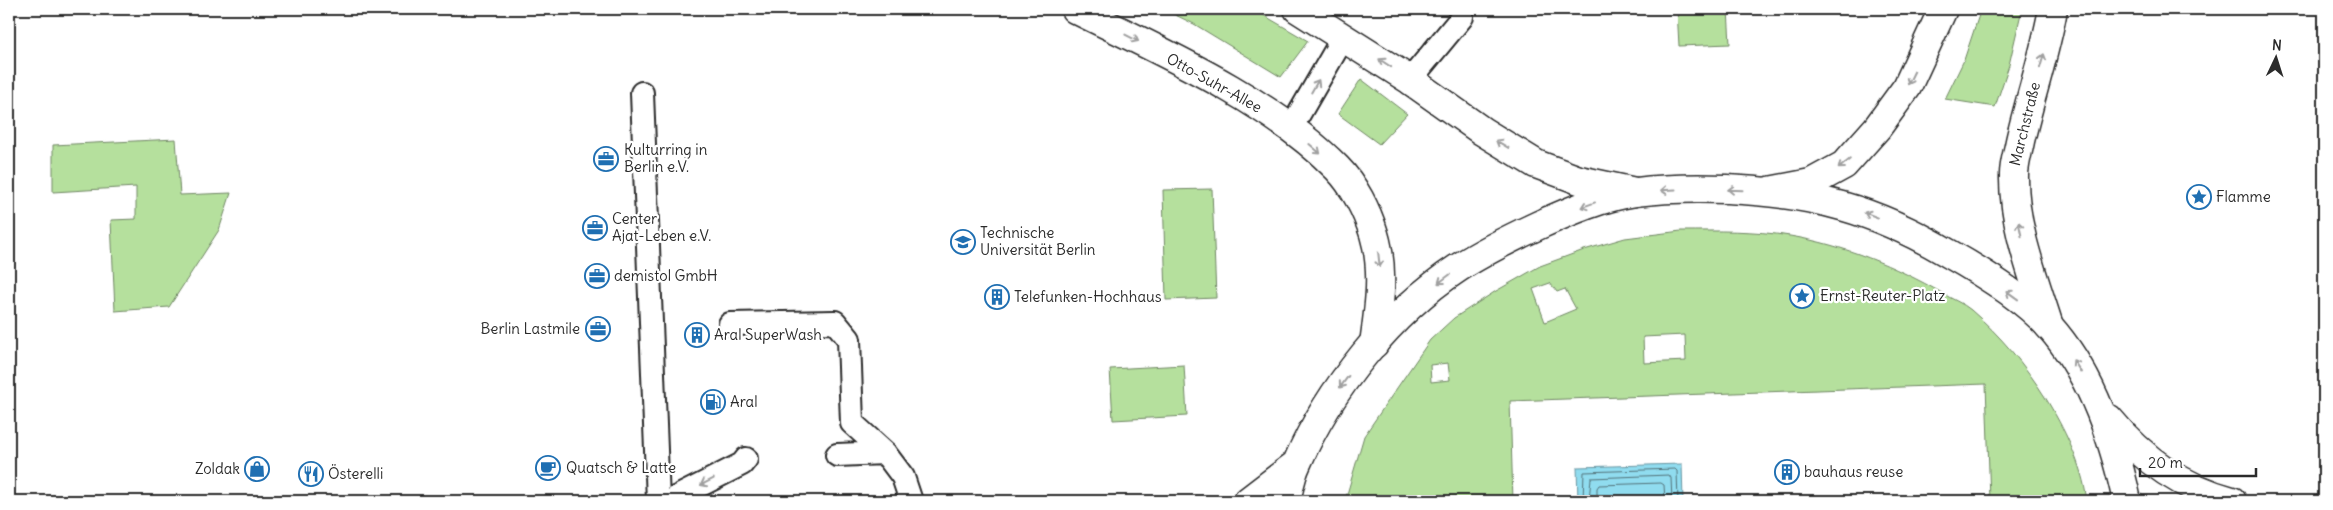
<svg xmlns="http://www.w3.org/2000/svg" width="2333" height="510" font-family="Delius,sans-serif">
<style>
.green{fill:#b5e09d;stroke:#708664;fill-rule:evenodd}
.water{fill:#90dcef;stroke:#6895a1}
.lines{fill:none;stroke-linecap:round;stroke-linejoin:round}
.shore{stroke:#537279;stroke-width:1}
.service-casing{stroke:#2b2b2b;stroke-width:26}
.secondary-casing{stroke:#2b2b2b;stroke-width:31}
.primary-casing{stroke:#2b2b2b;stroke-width:31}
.service{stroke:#fff;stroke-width:22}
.secondary{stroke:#fff;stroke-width:28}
.primary{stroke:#fff;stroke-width:28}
.oneway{stroke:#a0a0a0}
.labels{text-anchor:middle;stroke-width:4.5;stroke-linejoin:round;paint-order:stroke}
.street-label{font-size:15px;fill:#2b2b2b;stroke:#fff}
.poi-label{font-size:15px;fill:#2b2b2b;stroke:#fff;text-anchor:start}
</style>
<rect width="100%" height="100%" fill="#fff"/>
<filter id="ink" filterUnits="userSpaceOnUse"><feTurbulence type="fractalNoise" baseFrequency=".02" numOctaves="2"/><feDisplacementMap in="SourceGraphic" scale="10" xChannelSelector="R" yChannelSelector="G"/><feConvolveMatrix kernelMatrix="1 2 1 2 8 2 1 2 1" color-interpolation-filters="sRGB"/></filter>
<g filter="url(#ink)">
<path class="green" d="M1163,9H1253L1308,41L1281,77L1194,24Z
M1677,9H1728L1730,44L1679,46Z
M1981,9H2022L2009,65L1995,107L1945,99L1964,60Z
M1361,79L1407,114L1379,144L1338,114Z
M176,139L180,195L231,193L219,230L169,307L115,311L111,220L136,219V187L53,192V145Z
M1212,189L1216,298L1166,300L1163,190Z
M1681,231C1717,231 1754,230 1790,236C1844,245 1895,266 1942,293C1951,299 1963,303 1971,310C2000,335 2025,365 2045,397C2064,428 2082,464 2087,501H1990L1986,384L1510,401L1513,501H1345L1364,436L1430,340L1454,318L1496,291L1540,266L1584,250L1625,238ZM1550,283L1557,292L1565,289L1576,309L1545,322L1533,289ZM1685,335L1686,361L1644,363L1643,337ZM1448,363L1450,380L1431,382L1430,365Z
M1184,365L1187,416L1113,420L1110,369Z"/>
<path class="water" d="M1682,464L1683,501H1578L1577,467Z"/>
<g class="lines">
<path class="shore" d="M1583,501L1584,472L1675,469L1677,471L1678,501
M1589,501L1591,478L1669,475L1671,478L1672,501
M1597,501V488L1599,485L1661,483L1664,485L1665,501"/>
<defs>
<path id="service" d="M1410,80L1462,17V9
M642,93L658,501
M1291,128L1344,36
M730,324L835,322L849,339L852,423L885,453
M837,455L885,453L903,477L911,501
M675,501L677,497L742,464L746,459"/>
<path id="secondary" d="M1075,9C1162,52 1269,99 1337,168C1354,185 1367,211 1374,234C1385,270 1379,308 1374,344
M1298,9L1410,80L1482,131L1536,164L1579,180L1635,192
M1769,191L1811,183L1844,165L1877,128L1907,87L1943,9
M2049,326C2034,278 2013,226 2014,175C2014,164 2018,152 2020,141C2030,97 2045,54 2053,9"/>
<path id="primary" d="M2109,419C2142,459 2182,488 2232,501
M1248,501L1295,465
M1286,501C1289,489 1291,475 1297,463C1329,389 1391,312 1458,268C1484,251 1511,238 1539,225C1570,211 1602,197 1636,192C1666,188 1697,188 1727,189C1812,193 1874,209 1948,253C1980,271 2025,299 2049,326C2092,374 2114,440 2127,501"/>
</defs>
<use href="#service" class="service-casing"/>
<use href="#secondary" class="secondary-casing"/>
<use href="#primary" class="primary-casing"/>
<use href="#service" class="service"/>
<use href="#secondary" class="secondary"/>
<use href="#primary" class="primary"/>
</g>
<defs><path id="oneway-shaft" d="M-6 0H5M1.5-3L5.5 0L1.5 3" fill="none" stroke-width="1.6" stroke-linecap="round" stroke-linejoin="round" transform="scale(1.25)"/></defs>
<g class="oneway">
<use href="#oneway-shaft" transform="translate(1132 38) rotate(27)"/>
<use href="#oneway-shaft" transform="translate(2042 61) rotate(-74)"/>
<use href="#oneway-shaft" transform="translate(1385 63) rotate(-146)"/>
<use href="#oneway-shaft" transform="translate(1911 78) rotate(116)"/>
<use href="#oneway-shaft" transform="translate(1315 86) rotate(-60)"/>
<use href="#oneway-shaft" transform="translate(1502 144) rotate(-149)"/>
<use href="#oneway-shaft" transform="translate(1315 149) rotate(41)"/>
<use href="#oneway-shaft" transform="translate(1844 164) rotate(141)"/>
<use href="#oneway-shaft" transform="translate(1668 190) rotate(177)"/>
<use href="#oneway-shaft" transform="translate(1735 190) rotate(-178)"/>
<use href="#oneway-shaft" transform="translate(1588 205) rotate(160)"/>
<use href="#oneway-shaft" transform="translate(1871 215) rotate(-159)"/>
<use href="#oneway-shaft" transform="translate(2020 229) rotate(-102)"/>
<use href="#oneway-shaft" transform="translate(1379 260) rotate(84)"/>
<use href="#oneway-shaft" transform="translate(1444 279) rotate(143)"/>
<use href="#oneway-shaft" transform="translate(2012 295) rotate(-144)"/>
<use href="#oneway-shaft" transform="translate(2077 366) rotate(-122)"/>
<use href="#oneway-shaft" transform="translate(1344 382) rotate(126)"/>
<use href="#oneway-shaft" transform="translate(707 482) rotate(153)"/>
</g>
</g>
<defs>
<symbol id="office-ring" viewBox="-11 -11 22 22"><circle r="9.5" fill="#fff" stroke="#1f6fb2" stroke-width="1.5"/><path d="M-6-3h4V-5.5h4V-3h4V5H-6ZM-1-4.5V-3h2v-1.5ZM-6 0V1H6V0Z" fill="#1f6fb2"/></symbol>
<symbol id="sight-ring" viewBox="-11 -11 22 22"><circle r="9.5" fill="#fff" stroke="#1f6fb2" stroke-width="1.5"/><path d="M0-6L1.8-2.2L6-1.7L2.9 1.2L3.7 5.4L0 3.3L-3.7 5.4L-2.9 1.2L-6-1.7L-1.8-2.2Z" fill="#1f6fb2"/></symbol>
<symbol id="university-ring" viewBox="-11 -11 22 22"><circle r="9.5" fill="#fff" stroke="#1f6fb2" stroke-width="1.5"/><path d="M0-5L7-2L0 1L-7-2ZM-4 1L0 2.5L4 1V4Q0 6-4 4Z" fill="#1f6fb2"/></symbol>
<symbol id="building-ring" viewBox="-11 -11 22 22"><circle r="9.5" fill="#fff" stroke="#1f6fb2" stroke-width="1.5"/><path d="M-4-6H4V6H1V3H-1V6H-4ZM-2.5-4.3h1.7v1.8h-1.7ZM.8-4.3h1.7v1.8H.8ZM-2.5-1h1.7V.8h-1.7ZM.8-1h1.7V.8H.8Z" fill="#1f6fb2"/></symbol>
<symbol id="fuel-ring" viewBox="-11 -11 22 22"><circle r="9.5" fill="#fff" stroke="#1f6fb2" stroke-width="1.5"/><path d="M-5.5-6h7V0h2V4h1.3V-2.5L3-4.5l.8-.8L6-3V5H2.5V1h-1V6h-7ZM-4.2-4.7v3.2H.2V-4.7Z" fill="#1f6fb2"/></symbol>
<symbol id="cafe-ring" viewBox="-11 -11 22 22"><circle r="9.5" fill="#fff" stroke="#1f6fb2" stroke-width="1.5"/><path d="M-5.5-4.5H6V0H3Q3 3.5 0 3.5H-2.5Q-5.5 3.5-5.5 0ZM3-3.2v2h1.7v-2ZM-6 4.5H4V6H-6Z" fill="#1f6fb2"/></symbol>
<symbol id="shop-ring" viewBox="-11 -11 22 22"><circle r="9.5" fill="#fff" stroke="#1f6fb2" stroke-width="1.5"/><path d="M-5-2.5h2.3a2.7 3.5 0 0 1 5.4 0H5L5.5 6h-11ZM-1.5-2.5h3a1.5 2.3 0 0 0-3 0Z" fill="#1f6fb2"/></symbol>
<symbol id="restaurant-ring" viewBox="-11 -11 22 22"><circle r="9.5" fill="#fff" stroke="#1f6fb2" stroke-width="1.5"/><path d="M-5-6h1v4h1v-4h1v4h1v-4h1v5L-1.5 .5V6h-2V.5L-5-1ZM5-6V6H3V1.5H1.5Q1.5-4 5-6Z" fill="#1f6fb2"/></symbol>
</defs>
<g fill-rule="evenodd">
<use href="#office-ring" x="592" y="145" width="28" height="28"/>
<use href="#sight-ring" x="2185" y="183" width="28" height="28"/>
<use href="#office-ring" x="581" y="214" width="28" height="28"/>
<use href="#university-ring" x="949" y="228" width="28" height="28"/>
<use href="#office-ring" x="583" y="262" width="28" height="28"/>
<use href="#sight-ring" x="1788" y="282" width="28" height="28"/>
<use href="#building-ring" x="983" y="283" width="28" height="28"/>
<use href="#office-ring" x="584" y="315" width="28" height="28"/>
<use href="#building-ring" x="683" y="321" width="28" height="28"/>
<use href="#fuel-ring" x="699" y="388" width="28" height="28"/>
<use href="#cafe-ring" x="534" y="454" width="28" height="28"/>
<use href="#shop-ring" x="243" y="455" width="28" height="28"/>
<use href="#building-ring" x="1773" y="458" width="28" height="28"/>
<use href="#restaurant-ring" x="297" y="460" width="28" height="28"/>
</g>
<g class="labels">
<g class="street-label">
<text transform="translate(1214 83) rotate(29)" y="5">Otto-Suhr-Allee</text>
<text transform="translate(2025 124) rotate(-76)" y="5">Marchstraße</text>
</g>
<g class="poi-label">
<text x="624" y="155">Kulturring in<tspan x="624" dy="17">Berlin e.V.</tspan></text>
<text x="2216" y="202">Flamme</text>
<text x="612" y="224">Center<tspan x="612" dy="17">Ajat-Leben e.V.</tspan></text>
<text x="980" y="238">Technische<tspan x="980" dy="17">Universität Berlin</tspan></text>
<text x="614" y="281">demistol GmbH</text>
<text x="1820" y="301">Ernst-Reuter-Platz</text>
<text x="1014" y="302">Telefunken-Hochhaus</text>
<text x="580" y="334" text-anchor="end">Berlin Lastmile</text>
<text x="714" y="340">Aral SuperWash</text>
<text x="730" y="407">Aral</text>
<text x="566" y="473">Quatsch &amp; Latte</text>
<text x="240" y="474" text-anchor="end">Zoldak</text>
<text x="1804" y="477">bauhaus reuse</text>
<text x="328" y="479">Österelli</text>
</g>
</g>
<rect width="2333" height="510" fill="none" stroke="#fff" stroke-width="30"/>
<rect x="15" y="15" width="2303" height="480" fill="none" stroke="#2b2b2b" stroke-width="2" filter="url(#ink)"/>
<g transform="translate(2276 58) rotate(4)" stroke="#ffffff" stroke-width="4" paint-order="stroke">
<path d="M0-4L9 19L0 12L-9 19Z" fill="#2b2b2b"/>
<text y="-8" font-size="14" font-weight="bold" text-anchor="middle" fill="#2b2b2b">N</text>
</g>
<path d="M2140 468v8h116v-8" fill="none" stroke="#2b2b2b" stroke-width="2.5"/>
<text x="2148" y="468" font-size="15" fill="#2b2b2b" stroke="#ffffff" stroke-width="4" paint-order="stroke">20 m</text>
</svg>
